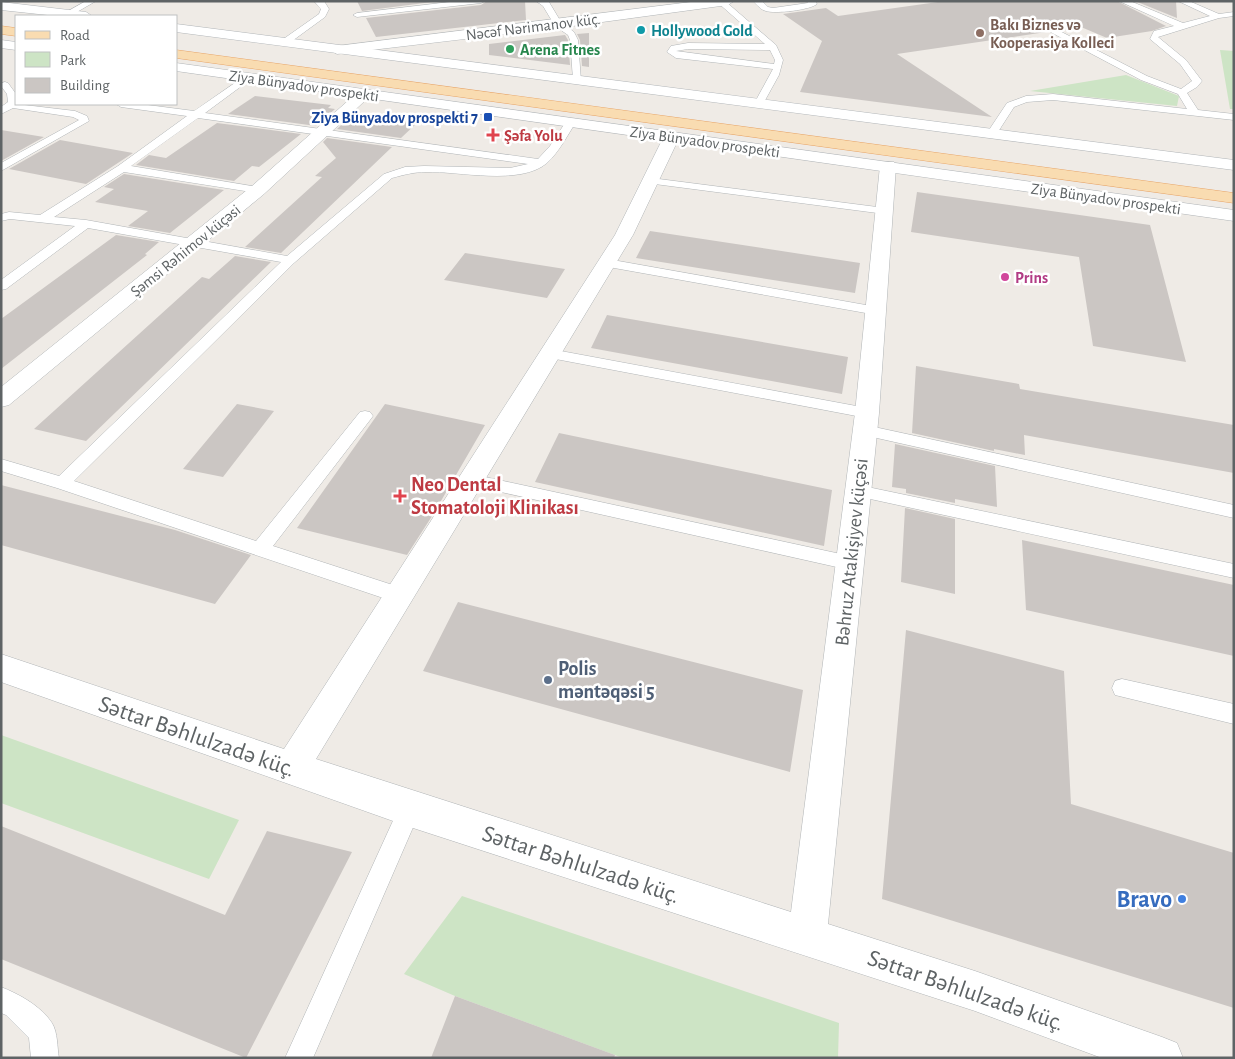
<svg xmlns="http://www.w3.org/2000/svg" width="1235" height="1059" font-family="'Alegreya Sans',sans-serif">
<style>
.green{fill:#cde4c5}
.building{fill:#cbc6c3}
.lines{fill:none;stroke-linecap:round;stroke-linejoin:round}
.service-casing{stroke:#b1b5b7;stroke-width:1}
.minor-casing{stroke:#b1b5b7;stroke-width:1}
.secondary-casing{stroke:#b1b5b8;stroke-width:1}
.primary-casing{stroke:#e7a467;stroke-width:1}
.service{fill:#fff;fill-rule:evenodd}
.minor{fill:#fff;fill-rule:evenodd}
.secondary{fill:#fff;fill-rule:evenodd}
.primary{fill:#f9dcb1;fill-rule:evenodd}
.culture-dot{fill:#0f9aa8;stroke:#fff;stroke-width:2}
.education-dot{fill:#8d6e63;stroke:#fff;stroke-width:2}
.leisure-dot{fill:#2e9e5b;stroke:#fff;stroke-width:2}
.transit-dot{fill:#1a4fb4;stroke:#fff;stroke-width:2}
.health-dot{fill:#e0444e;stroke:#fff;stroke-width:2}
.hotel-dot{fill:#d1479c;stroke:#fff;stroke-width:2}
.service-dot{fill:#5c6f8a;stroke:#fff;stroke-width:2}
.shop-dot{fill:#3f7fe0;stroke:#fff;stroke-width:2}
.labels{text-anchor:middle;stroke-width:5;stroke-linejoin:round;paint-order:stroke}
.far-education-label{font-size:16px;font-weight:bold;fill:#785e54;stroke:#fff;text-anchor:start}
.far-street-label{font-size:16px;fill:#5e6365;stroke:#fff}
.far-culture-label{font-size:16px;font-weight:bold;fill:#0d838f;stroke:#fff;text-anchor:start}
.far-leisure-label{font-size:16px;font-weight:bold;fill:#27864d;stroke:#fff;text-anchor:start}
.far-transit-label{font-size:16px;font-weight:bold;fill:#164399;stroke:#fff;text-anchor:end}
.far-health-label{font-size:16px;font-weight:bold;fill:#be3a42;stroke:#fff;text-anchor:start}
.far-hotel-label{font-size:16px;font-weight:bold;fill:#b23c85;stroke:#fff;text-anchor:start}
.health-label{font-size:20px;font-weight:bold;fill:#be3a42;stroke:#fff;text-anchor:start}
.street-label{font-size:20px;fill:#5e6365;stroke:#fff}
.service-label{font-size:20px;font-weight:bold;fill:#4e5e75;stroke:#fff;text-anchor:start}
.near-street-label{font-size:24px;fill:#5e6365;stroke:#fff}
.near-shop-label{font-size:24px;font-weight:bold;fill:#366cbe;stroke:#fff;text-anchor:end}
</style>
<rect width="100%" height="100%" fill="#efebe6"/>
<path class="green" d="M1220,50L1234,51V109H1230Z
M1126,75L1179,96L1177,106L1030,91Z
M1,735L239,820L209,879L1,803Z
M462,896L839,1023L838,1058H623L455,996L404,974Z"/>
<path class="building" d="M357,1H440L362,11Z
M487,1H525L526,20L376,37L366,18L481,5Z
M945,1H1117L1166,26L1152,31L1107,38L1081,27L1061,30L1047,23L1039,26L1046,32L897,54L992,117L800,92L822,41L783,14L826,8L838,16Z
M1135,1H1176L1177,18Z
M589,33V67L582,66L580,40L577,34Z
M565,35L568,40L570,65L489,55V44Z
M255,96L331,105L328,108L335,109L316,126L228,114Z
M355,112L419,121L401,138L337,129Z
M217,123L301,134L259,167L252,166L234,181L136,165L149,155L166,158Z
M1,130L44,137L1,161Z
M327,138L392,147L281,253L245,247L322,177L315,176L336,158L323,142Z
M60,140L133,153L86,184L9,169Z
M124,174L224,190L170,233L128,226L148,211L95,202L114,189L104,187Z
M917,192L1150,225L1186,362L1093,346L1079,257L911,232Z
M650,231L860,263L855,293L636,258Z
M116,235L159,242L145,254L147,255L1,369V319Z
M465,253L565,269L547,298L444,280Z
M235,256L271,262L86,441L34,429L202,277L209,279Z
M607,315L848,357L842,394L591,348Z
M916,366L1019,384L1020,389L1234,425V473L1024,435L1025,455L994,449V451L912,433Z
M237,404L274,411L223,477L183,469Z
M385,404L485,425L434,513L407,555L297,528Z
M559,433L832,490L824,546L535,482Z
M895,444L995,466L997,507L955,499V503L906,493V489L892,487Z
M1,485L175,530L251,555L215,604L1,545Z
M905,508L955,519V594L901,582Z
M1022,540L1234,585V656L1026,610Z
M458,602L803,690L790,772L423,671Z
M906,630L1064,671L1071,804L1234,853V1008L882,899Z
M1,826L225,915L267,831L352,852L246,1058L1,959Z
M455,996L615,1055L614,1058H431Z"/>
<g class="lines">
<defs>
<path id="service" d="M86,1H96L70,16L63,14Z
M314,1H324L329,9L325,17L288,44H282V40L319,14L321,9Z
M458,1H485L481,3L357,17L353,15L357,13Z
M536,1L549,2L561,22L574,32L578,40L581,81L578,82L573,79L570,40L568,35L555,26L543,6Z
M725,1L776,45L783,60L779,75L763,104L760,105L755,102L773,69L676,58L667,52L671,46L688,43L765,44L717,2ZM688,49L770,50L775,60L774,64L676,51Z
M753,1H762L768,7L773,8L808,3L806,1H815L817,4C810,10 775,14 766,11C761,10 757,5 753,1Z
M1119,1H1130L1183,23L1210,16L1178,1H1189L1219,14L1234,12V16L1219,18L1158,37L1186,60L1202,81L1197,87L1187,93L1198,110L1234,114V120L1053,100L1027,102L1014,107L996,135H988L987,133L1007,103L1026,96L1053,94L1187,109L1178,94L1141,80L1041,27L1048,25L1147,76L1181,89L1192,81L1180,64L1150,39L1154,31L1174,26Z
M248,74L251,75V79L205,113L538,159L550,146L567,120L571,119L576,122C567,136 559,152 547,163C520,186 459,171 426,172C414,172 403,175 392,178L294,263L74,481L256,541L360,412L365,411L370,412L373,416L370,420L273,546L405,589L407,595L405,601L398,603L57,488L1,471V459L59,476L281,262L88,228L6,289L1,290V280L75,226L10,219L1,221V214L9,212L40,215L118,166L187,116L121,107L116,104H140L194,111ZM198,118L528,164L510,168L424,166L405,167L384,174L287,256L86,220L54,217L124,172L258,193L262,192L264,190L262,188L258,187L131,166Z
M5,82L8,83L16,94V104L75,111L87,116L89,121L1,171V163L79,120L73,117L13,108L1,114V107L8,102L7,94L1,86L2,83Z
M651,178L885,208L891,211L885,214L647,183L645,181Z
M607,259L877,307L884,311L877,315L603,266L601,263L603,260Z
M550,349L867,408L872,409L875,413L872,417L867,418L545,357L543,354L545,351Z
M865,425L1234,505V518L859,434L857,430L859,426Z
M471,474L850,556L856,558L859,563L856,568L850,570L465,484L463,480L465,476Z
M858,485L1234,564V578L852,495L850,491L852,487Z
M1122,679L1234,704V724L1115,695L1112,688L1115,681Z
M410,798L418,801L421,809L313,1058H285L402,801Z
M1,987C19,994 41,1006 52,1023C58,1033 57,1047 59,1058H31L29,1038L6,1015L1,1013Z"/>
<path id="minor" d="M699,1H734L728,5L558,28L337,54L330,50L337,46Z
M364,90L369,91L371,94L369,97L264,194L9,405L1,407V387L252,186L359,91Z
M672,131L678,133L680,136L633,235L316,759L791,912L855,413L880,166L882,162H894L896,166L879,413L828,924L975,971L1162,1037L1177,1043L1183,1058H1102L975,1011L410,827L1,682V654L284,749L597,263L615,235L664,136L666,133Z"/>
<path id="secondary" d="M1,2L86,12L92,16H57L1,10Z
M176,24L1234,160V170L176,32Z
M1,40L16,42V50L1,48Z
M176,63L1234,210V221L176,71Z"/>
<path id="primary" d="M1,26L16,28V36L1,34Z
M176,50L1234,193V203L176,58Z"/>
</defs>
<use href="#service" class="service-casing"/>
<use href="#minor" class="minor-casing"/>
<use href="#secondary" class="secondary-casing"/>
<use href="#primary" class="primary-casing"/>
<use href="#service" class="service"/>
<use href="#minor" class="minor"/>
<use href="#secondary" class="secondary"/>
<use href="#primary" class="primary"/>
</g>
<circle class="culture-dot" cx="641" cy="30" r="5"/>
<circle class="education-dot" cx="980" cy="33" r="5"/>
<circle class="leisure-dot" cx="510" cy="49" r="5"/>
<rect class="transit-dot" x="483" y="112" width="10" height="10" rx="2.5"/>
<g class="health-dot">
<path d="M490.5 127.5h5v5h5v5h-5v5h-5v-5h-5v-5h5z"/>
<path d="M397.5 488.5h5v5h5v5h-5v5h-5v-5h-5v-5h5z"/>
</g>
<circle class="hotel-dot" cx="1005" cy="277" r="5"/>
<circle class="service-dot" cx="548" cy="680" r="5"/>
<circle class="shop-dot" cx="1182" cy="899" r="5"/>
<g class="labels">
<g class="far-education-label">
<text x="990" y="30">Bakı Biznes və<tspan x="990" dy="18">Kooperasiya Kolleci</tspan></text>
</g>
<g class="far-street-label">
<text transform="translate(533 26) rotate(-7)" y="6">Nəcəf Nərimanov küç.</text>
<text transform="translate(304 85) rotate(8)" y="6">Ziya Bünyadov prospekti</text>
<text transform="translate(705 141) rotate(8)" y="6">Ziya Bünyadov prospekti</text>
<text transform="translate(1106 198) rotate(8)" y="6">Ziya Bünyadov prospekti</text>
<text transform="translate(185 250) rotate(-39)" y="6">Şəmsi Rəhimov küçəsi</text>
</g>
<g class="far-culture-label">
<text x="651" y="36">Hollywood Gold</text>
</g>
<g class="far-leisure-label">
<text x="520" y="55">Arena Fitnes</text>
</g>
<g class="far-transit-label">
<text x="478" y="123">Ziya Bünyadov prospekti 7</text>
</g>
<g class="far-health-label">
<text x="504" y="141">Şəfa Yolu</text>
</g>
<g class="far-hotel-label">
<text x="1015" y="283">Prins</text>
</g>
<g class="health-label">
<text x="411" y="491">Neo Dental<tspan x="411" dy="23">Stomatoloji Klinikası</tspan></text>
</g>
<g class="street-label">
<text transform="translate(851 552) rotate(-84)" y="7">Bəhruz Atakişiyev küçəsi</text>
</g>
<g class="service-label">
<text x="558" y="675">Polis<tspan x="558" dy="23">məntəqəsi 5</tspan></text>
</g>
<g class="near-street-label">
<text transform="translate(197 736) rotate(19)" y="8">Səttar Bəhlulzadə küç.</text>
<text transform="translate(581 864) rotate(18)" y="8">Səttar Bəhlulzadə küç.</text>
<text transform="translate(966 990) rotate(19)" y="8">Səttar Bəhlulzadə küç.</text>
</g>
<g class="near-shop-label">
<text x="1172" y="907">Bravo</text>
</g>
</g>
<rect width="1235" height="1059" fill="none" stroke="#5e6365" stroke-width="5"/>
<rect x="15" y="15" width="162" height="90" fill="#ffffff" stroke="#bfc1c1"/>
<rect x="25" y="31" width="25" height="8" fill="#f9dcb1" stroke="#bfc1c1"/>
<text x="60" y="40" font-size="15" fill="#5e6365">Road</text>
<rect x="25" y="52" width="25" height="15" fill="#cde4c5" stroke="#bfc1c1"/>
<text x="60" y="65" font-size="15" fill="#5e6365">Park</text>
<rect x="25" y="78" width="25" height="15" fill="#cbc6c3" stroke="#bfc1c1"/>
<text x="60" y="90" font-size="15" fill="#5e6365">Building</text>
</svg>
